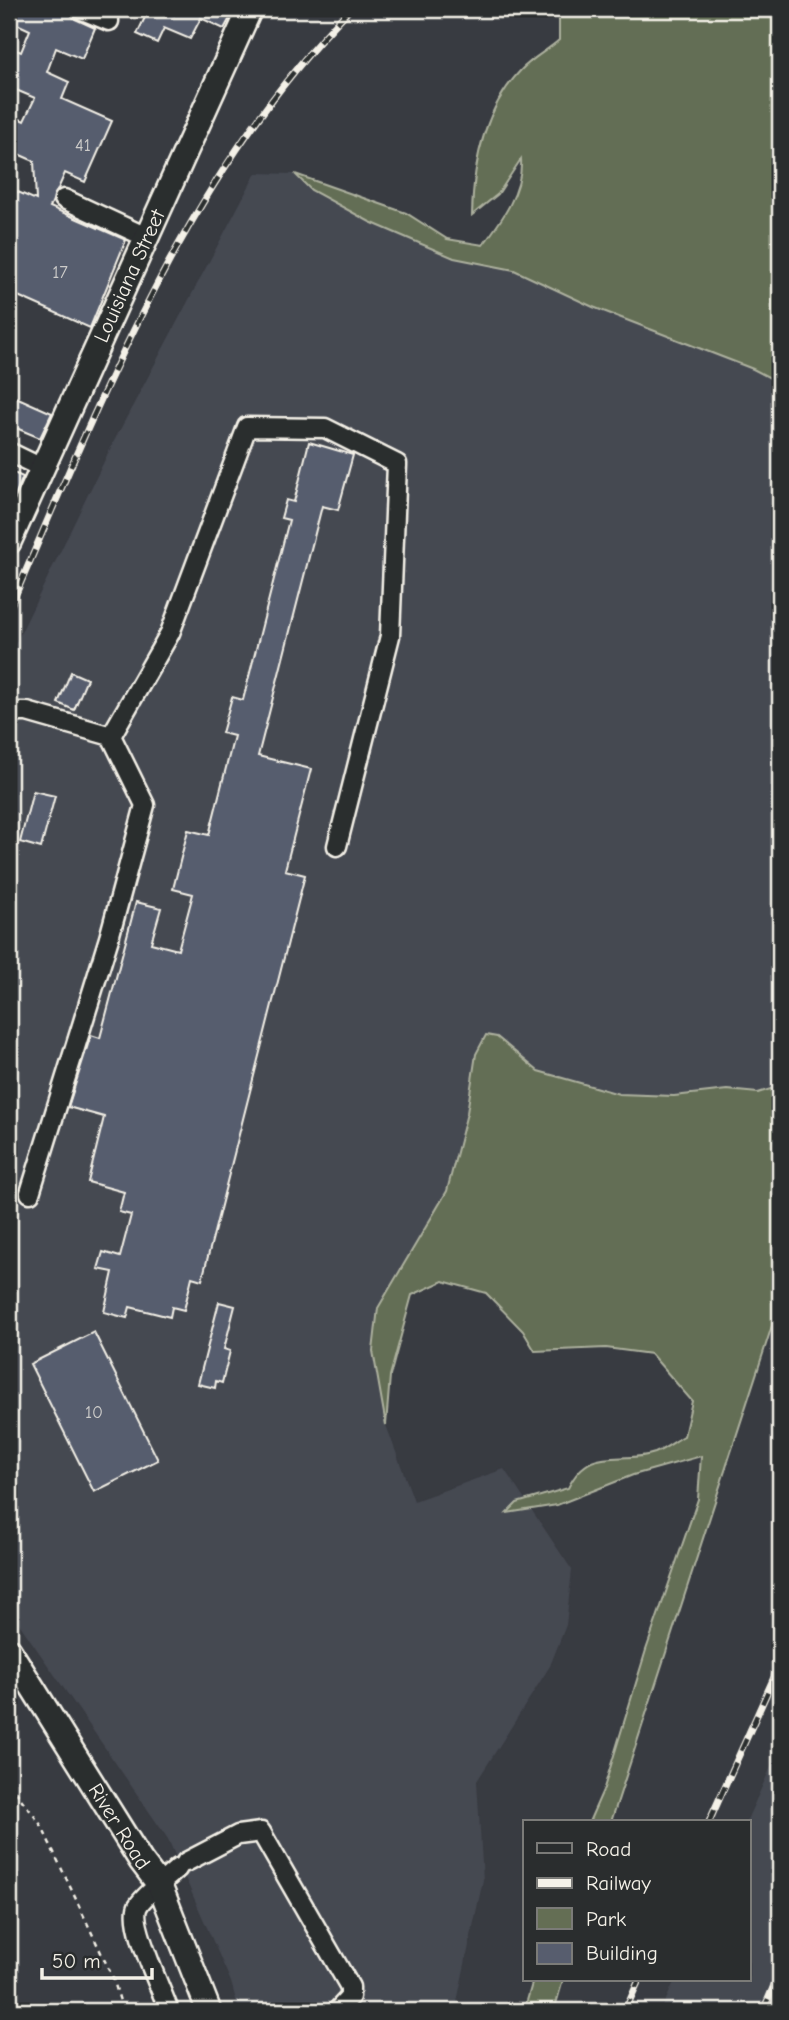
<svg xmlns="http://www.w3.org/2000/svg" width="789" height="2020" font-family="'Comic Neue',sans-serif">
<style>
.built{fill:#454851}
.green{fill:#646e54;stroke:#acb09e;stroke-width:2}
.building{fill:#575d6e;stroke:#f4f1e8;stroke-width:2}
.lines{fill:none;stroke-linecap:round;stroke-linejoin:round}
.minor-casing{stroke:#f4f1e8;stroke-width:23}
.major-casing{stroke:#f4f1e8;stroke-width:28}
.path{stroke:#f4f1e8;stroke-width:2.5;stroke-dasharray:5 5;stroke-linecap:butt}
.minor{stroke:#2a2d2e;stroke-width:18}
.major{stroke:#2a2d2e;stroke-width:23}
.rail-casing{stroke:#f4f1e8;stroke-width:7}
.rail{stroke:#2a2d2e;stroke-width:4.5;stroke-dasharray:13;stroke-linecap:butt}
.labels{text-anchor:middle;stroke-width:6;stroke-linejoin:round;paint-order:stroke}
.number-label{font-size:18px;fill:#cdccca}
.street-label{font-size:21px;fill:#f4f1e8;stroke:#2a2d2e}
</style>
<rect width="100%" height="100%" fill="#383b41"/>
<filter id="ink" filterUnits="userSpaceOnUse"><feTurbulence type="fractalNoise" baseFrequency=".0143" numOctaves="2"/><feDisplacementMap in="SourceGraphic" scale="14" xChannelSelector="R" yChannelSelector="G"/><feConvolveMatrix kernelMatrix="1 2 1 2 8 2 1 2 1" color-interpolation-filters="sRGB"/></filter>
<g filter="url(#ink)">
<path class="built" d="M256,173L295,174L311,190L370,222L454,258L514,270L593,307L753,369L780,383V1086L758,1093L727,1090L674,1096L619,1094L538,1071L497,1037L476,1054L467,1113L447,1191L378,1308L386,1425L414,1501L504,1469L572,1570L566,1625L550,1666L477,1781L483,1880L455,2011H239L231,1982L168,1839L9,1609V657L113,443Z
M780,1747V2011H661L675,1980H749V1822H746Z"/>
<path class="green" d="M559,9H780V383L753,369L593,307L514,270L454,258L370,222L311,190L295,174L406,213L447,239L483,245C502,220 523,191 521,159L498,194L472,215C473,163 484,109 521,70C532,58 548,50 559,40Z
M486,1035L497,1037L538,1071L619,1094L674,1096L727,1090L758,1093L780,1086V1301L611,1822H589L604,1788L646,1650L698,1499L701,1456L633,1475L557,1505L507,1513L517,1503L568,1488C590,1443 620,1465 655,1453C665,1449 675,1441 684,1436L692,1401L651,1354L606,1348L535,1351L523,1331L486,1293L443,1281L412,1295L390,1376L386,1425L373,1351L378,1308L447,1191L467,1113L476,1054Z
M533,1980H563L554,2011H524Z"/>
<path class="building" d="M9,9H69L75,19L95,28L82,59L56,48L47,72L69,82L62,99L112,121L85,182L65,173L50,207L126,240L90,328L9,292V188L36,200L34,161L9,150V128L14,116L24,121L35,98L9,87V47L21,52L30,30L17,24V20L9,16Z
M149,9H161L174,15L177,9H235L224,29L201,18L190,39L164,28L157,43L137,34Z
M9,394L52,413L40,438L9,425Z
M309,442L353,455L338,510L322,506L258,756L311,769L285,870L305,875L202,1280L192,1277L184,1310L172,1307L170,1317L130,1307L127,1318L104,1312L113,1272L98,1269L103,1252L120,1257L131,1215L119,1212L124,1192L88,1182L104,1117L68,1107L91,1035L100,1038L136,902L161,908L151,943L178,950L193,894L173,889L188,830L209,835L234,736L222,733L232,697L243,700L289,520L281,518L286,500L294,502Z
M9,471L23,477L9,509Z
M71,672L87,679L74,710L58,703Z
M33,791L55,796L41,848L20,842Z
M219,1302L235,1306L224,1349L230,1351L222,1383L216,1381L215,1388L198,1384Z
M94,1332L158,1460L94,1492L30,1364Z"/>
<g class="lines">
<defs>
<path id="minor" d="M80,9L109,21
M64,199L146,237
M9,452L42,468
M9,712H27L111,736L170,633L247,427L325,428L397,464L390,636L337,846
M30,1193L109,938L145,805L111,736
M186,1862L238,1835L261,1832L350,1987V1997L337,2011
M169,2011C162,1990 129,1923 138,1906C144,1895 168,1878 178,1868"/>
<g id="major">
<path id="s1" d="M9,542L250,9"/>
<path id="s2" d="M9,1650L141,1861L160,1886L209,2011"/>
</g>
</defs>
<use href="#minor" class="minor-casing"/>
<use href="#major" class="major-casing"/>
<path class="path" d="M9,1783L41,1825L113,1978L123,2011"/>
<use href="#minor" class="minor"/>
<use href="#major" class="major"/>
<defs>
<path id="rail" d="M9,610C100,400 187,175 350,9
M709,1822L780,1664
M625,2011L639,1980
M763,2011L780,1971"/>
</defs>
<use href="#rail" class="rail-casing"/>
<use href="#rail" class="rail"/>
</g>
</g>
<g class="labels">
<g class="number-label">
<text x="83" y="151">41</text>
<text x="60" y="278">17</text>
<text x="94" y="1418">10</text>
</g>
<g class="street-label">
<text dy="7" stroke="none"><textPath href="#s1" startOffset="292">Louisiana Street</textPath></text>
<text dy="7" stroke="none"><textPath href="#s2" startOffset="208">River Road</textPath></text>
</g>
</g>
<rect width="789" height="2020" fill="none" stroke="#2a2d2e" stroke-width="35"/>
<rect x="18" y="18" width="754" height="1985" fill="none" stroke="#f4f1e8" stroke-width="2.5" filter="url(#ink)"/>
<rect x="523" y="1820" width="228" height="161" fill="#2a2d2e" stroke="#7b7b78" stroke-width="2"/>
<rect x="537" y="1843" width="35" height="10" fill="#2a2d2e" stroke="#7b7b78" stroke-width="2"/>
<text x="586" y="1856" font-size="21" fill="#f4f1e8">Road</text>
<rect x="537" y="1878" width="35" height="10" fill="#f4f1e8" stroke="#7b7b78" stroke-width="2"/>
<text x="586" y="1890" font-size="21" fill="#f4f1e8">Railway</text>
<rect x="537" y="1908" width="35" height="21" fill="#646e54" stroke="#7b7b78" stroke-width="2"/>
<text x="586" y="1926" font-size="21" fill="#f4f1e8">Park</text>
<rect x="537" y="1943" width="35" height="21" fill="#575d6e" stroke="#7b7b78" stroke-width="2"/>
<text x="586" y="1960" font-size="21" fill="#f4f1e8">Building</text>
<path d="M42 1968v10h110v-10" fill="none" stroke="#f4f1e8" stroke-width="3.5"/>
<text x="52" y="1968" font-size="21" fill="#f4f1e8" stroke="#2a2d2e" stroke-width="5" paint-order="stroke">50 m</text>
</svg>
